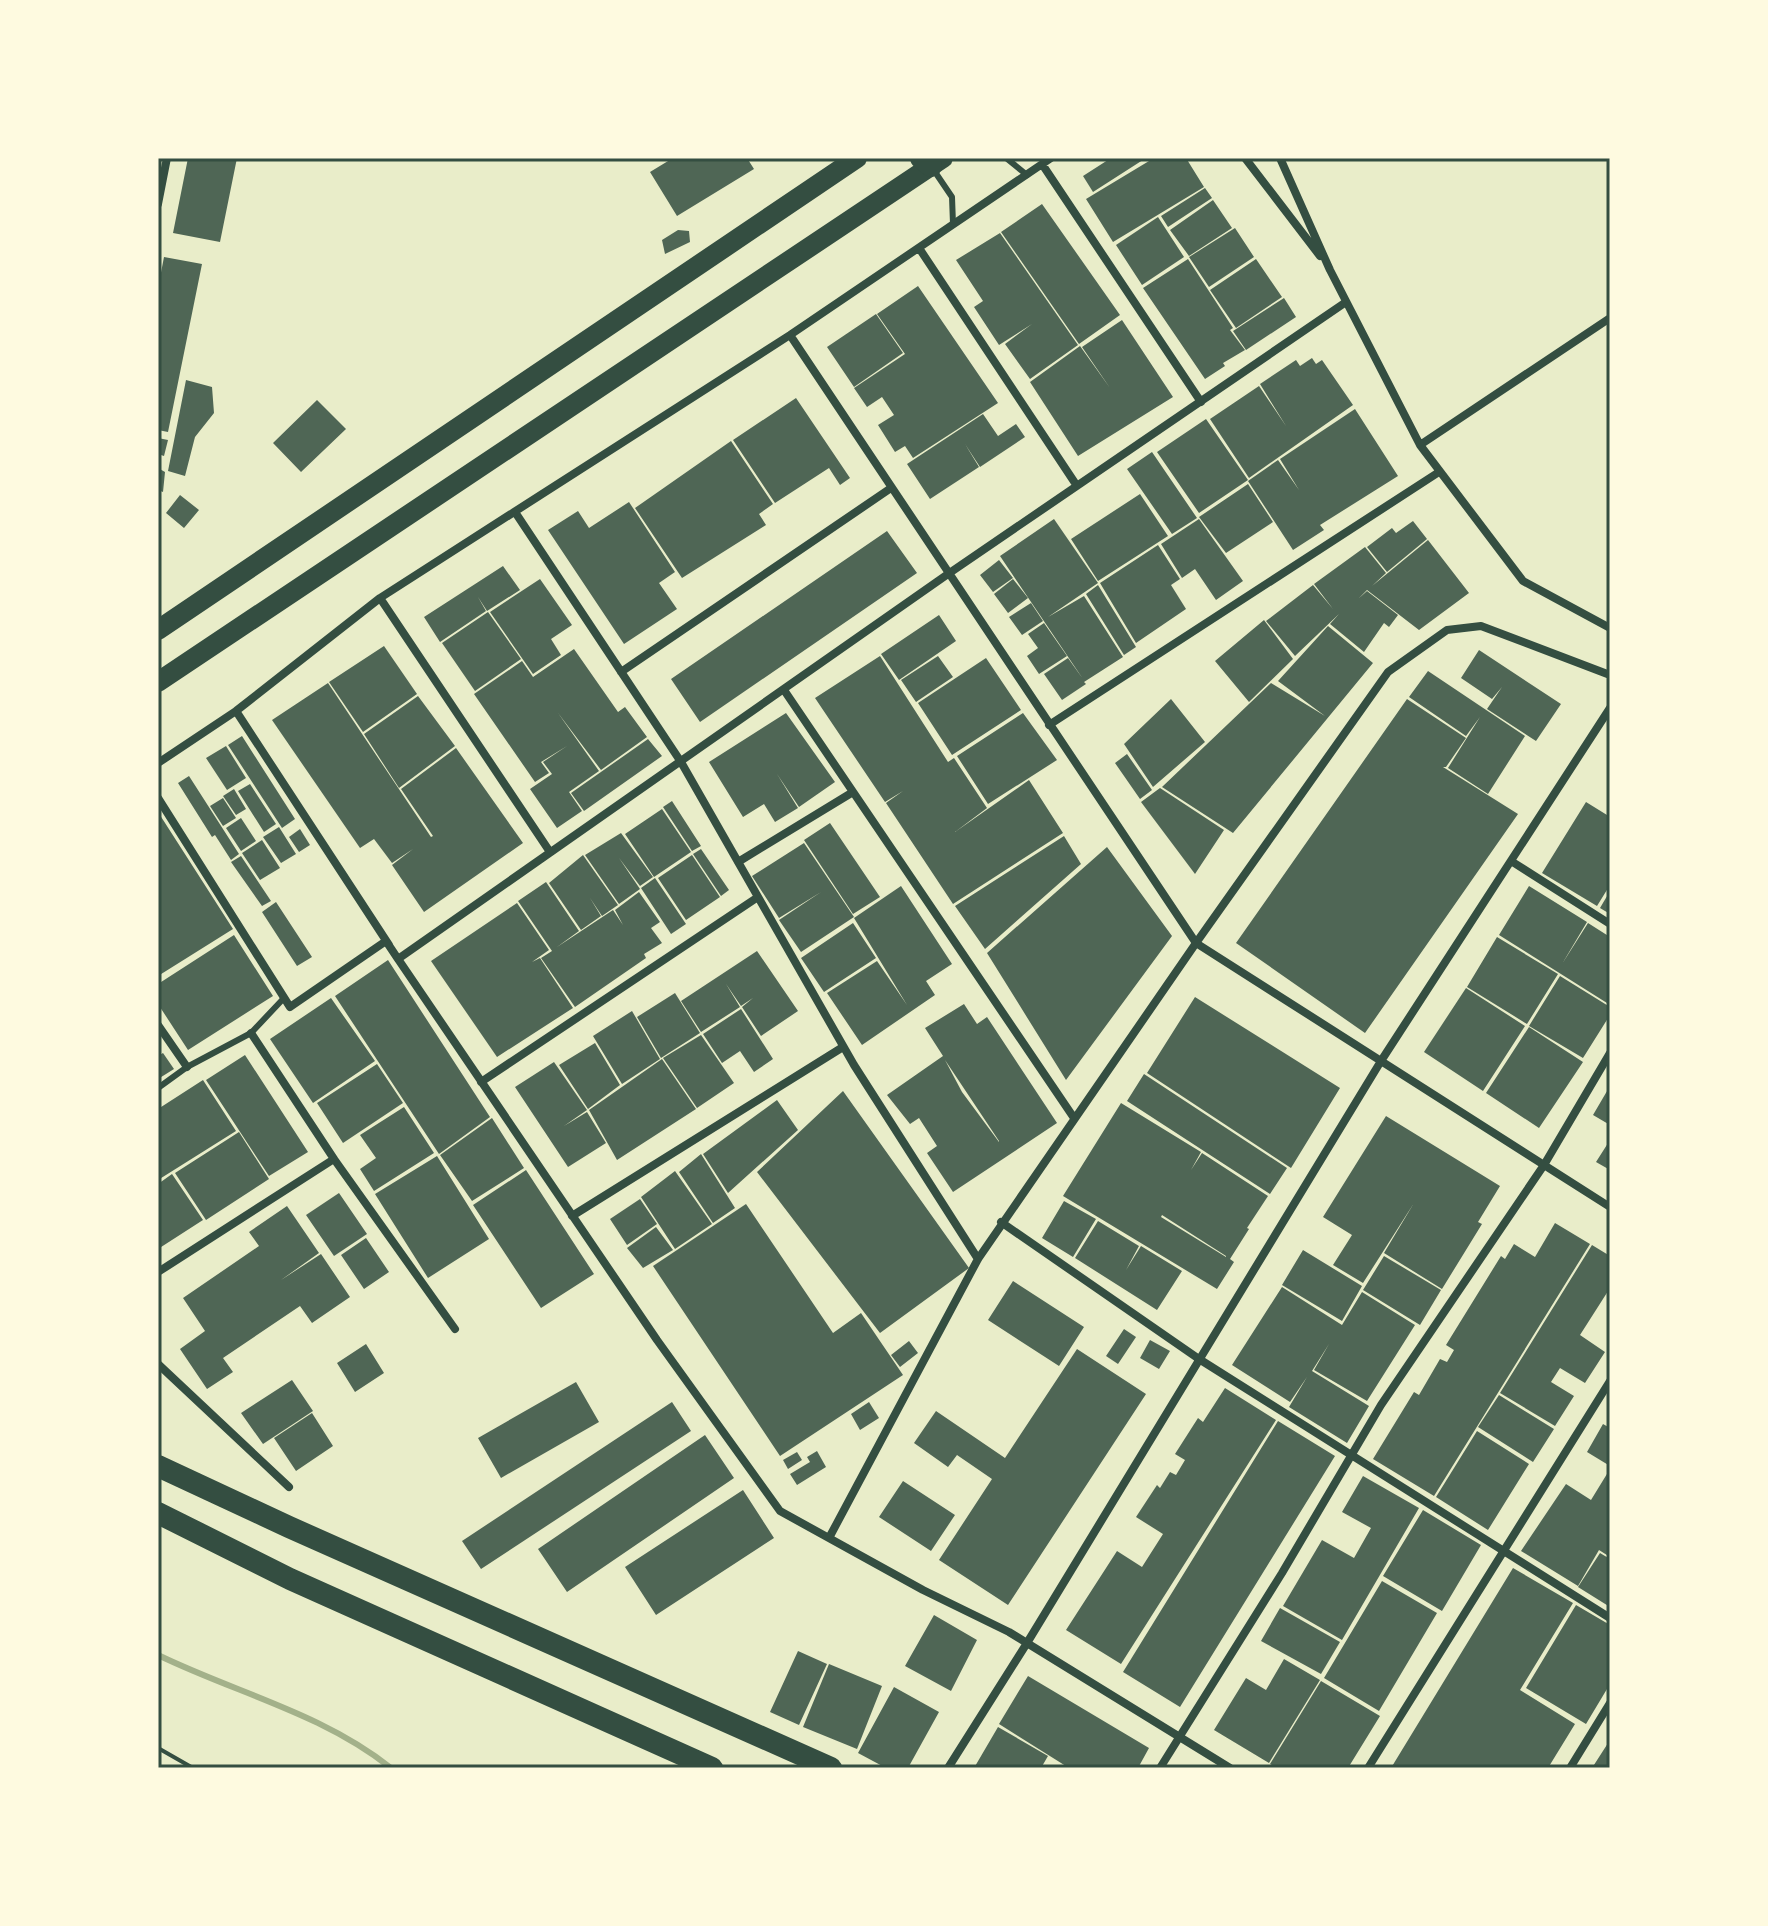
<svg xmlns="http://www.w3.org/2000/svg" width="1768" height="1926" font-family="Barlow,sans-serif">
<style>
.lines{fill:none;stroke-linecap:round;stroke-linejoin:round}
.stream{stroke:#a3b18a;stroke-width:6}
.building{fill:#4f6655;fill-rule:evenodd}
.path{stroke:#344e41;stroke-width:4}
.service{stroke:#344e41;stroke-width:6}
.minor{stroke:#344e41;stroke-width:8}
.primary{stroke:#344e41;stroke-width:20}
.trunk{stroke:#344e41;stroke-width:22}
.neatline{fill:none;stroke:#344e41;stroke-width:3}
</style>
<rect width="100%" height="100%" fill="#e9edc9"/>
<g class="lines">
<path class="stream" d="M158,1655C236,1693 322,1713 391,1768"/>
</g>
<path class="building" d="M188,158H237L220,242L173,233Z
M673,158H747L754,169L677,216L650,172Z
M1111,158H1146L1093,192L1083,176Z
M1154,158H1186L1204,187L1113,242L1086,199Z
M1205,188L1212,198L1168,227L1161,216Z
M1213,200L1232,228L1189,256L1170,230Z
M1042,204L1120,315L1079,344L1001,232Z
M1158,217L1184,257L1142,285L1116,245Z
M1235,228L1254,257L1209,287L1189,257Z
M678,230L689,231L690,242L665,254L662,240Z
M1000,233L1078,345L1030,379L1005,344L1032,324L999,345L974,307L983,301L956,260Z
M164,257L202,264L168,432L158,430V288Z
M1188,259L1233,328L1230,330L1245,350L1223,363L1225,366L1205,379L1143,288Z
M1256,259L1282,297L1236,328L1210,290Z
M918,286L998,403L913,458L905,446L895,452L878,425L894,415L882,397L867,407L854,388L905,354L877,314Z
M1284,298L1296,317L1246,350L1233,331Z
M876,314L903,353L854,387L827,347Z
M1122,320L1173,397L1078,456L1030,382L1080,346L1110,388L1082,347Z
M1312,358L1316,364L1322,360L1353,405L1249,478L1210,419L1259,386L1286,426L1260,384L1296,360L1300,366Z
M186,380L212,387L214,413L195,437L185,476L168,471Z
M796,398L850,478L840,485L829,468L775,503L733,440Z
M317,400L346,429L301,472L273,443Z
M1355,409L1398,476L1320,525L1324,530L1293,550L1248,481L1278,460L1299,490L1280,459Z
M983,414L998,436L1016,424L1025,437L980,467L965,444L979,467L930,499L907,464Z
M1206,419L1248,480L1199,513L1157,452Z
M158,438L168,440L164,456L158,454Z
M731,441L773,504L759,514L766,525L682,578L635,508Z
M1152,452L1197,518L1172,534L1127,469Z
M158,468L165,472L163,492L158,490Z
M1248,484L1273,522L1226,553L1199,517Z
M1140,494L1168,536L1098,581L1071,539Z
M180,495L199,510L184,528L166,513Z
M629,502L675,572L659,583L677,609L624,644L548,530L578,511L589,528Z
M1054,519L1098,583L1048,617L1084,596L1123,657L1084,682L1086,684L1062,700L1044,674L1068,658L1083,679L1000,556Z
M1199,519L1243,581L1216,600L1195,569L1182,578L1161,544Z
M1413,521L1427,539L1387,572L1367,547L1392,528L1396,533Z
M887,531L917,573L700,722L671,679Z
M1428,540L1469,593L1419,630L1367,590L1358,599L1367,591L1398,615L1389,627L1384,623L1364,652L1330,624L1339,614L1295,656L1266,621L1313,585L1333,609L1314,584L1365,547L1386,573L1372,586Z
M1158,545L1180,579L1171,585L1186,609L1136,643L1100,583Z
M999,560L1013,578L993,592L980,575Z
M503,566L520,590L487,611L478,597L486,611L440,642L424,617Z
M540,579L572,625L551,639L561,655L533,674L490,612Z
M1013,579L1028,598L1008,613L994,594Z
M1098,585L1136,647L1124,655L1086,594Z
M1031,603L1043,621L1022,635L1009,617Z
M488,612L521,659L475,691L442,643Z
M939,615L956,641L899,680L881,654Z
M1264,620L1293,659L1249,702L1215,661Z
M1044,623L1067,656L1039,674L1027,656L1038,648L1028,634Z
M1328,626L1373,663L1233,833L1162,787L1271,683L1325,716L1278,681Z
M384,646L417,694L363,732L329,682Z
M574,649L618,712L625,707L647,737L601,770L558,713L599,771L569,792L582,811L557,828L530,789L552,774L543,762L567,746L541,762L549,773L535,782L474,694L522,661L533,677Z
M1479,650L1561,704L1536,741L1487,709L1502,687L1492,699L1461,678Z
M880,656L948,762L954,758L987,808L955,832L1029,780L1063,833L953,904L886,803L903,791L885,802L815,698Z
M938,656L953,677L916,702L901,680Z
M986,658L1021,710L952,755L918,703Z
M1428,671L1525,736L1488,794L1448,768L1480,717L1466,736L1409,697Z
M328,683L431,837L433,836L401,789L456,748L523,843L424,912L392,865L413,849L392,863L374,839L360,848L272,720Z
M418,696L455,746L399,788L364,734Z
M1171,699L1205,742L1153,787L1124,744Z
M1407,699L1466,738L1446,767H1443L1518,814L1365,1033L1236,943Z
M786,713L835,782L799,807L777,774L798,808L775,822L764,804L743,817L709,762Z
M1023,713L1057,760L988,804L957,756Z
M242,736L295,819L282,828L228,745Z
M648,739L662,756L584,811L571,793Z
M226,746L246,778L227,790L206,758Z
M1127,754L1152,790L1140,799L1115,763Z
M189,776L239,854L231,860L215,835L212,837L178,783Z
M250,784L276,824L264,832L238,791Z
M1160,788L1224,830L1195,874L1141,802Z
M234,789L246,809L236,815L223,796Z
M223,798L236,818L223,826L210,806Z
M672,801L701,846L692,851L663,807Z
M1586,802L1607,815L1610,809V885L1597,906L1542,873Z
M662,809L691,852L654,877L625,834Z
M158,812L233,929L158,976Z
M241,818L256,841L241,851L226,828Z
M830,823L880,897L853,914L804,840Z
M279,827L296,854L281,863L263,837Z
M300,829L310,845L299,852L289,837Z
M621,833L653,877L640,886L619,858L640,889L619,904L585,855Z
M1064,836L1081,864L985,949L955,906Z
M262,840L280,868L260,880L242,853Z
M804,843L854,917L801,952L779,920L821,892L779,918L752,876Z
M1107,847L1172,936L1066,1080L987,953Z
M701,849L729,890L721,896L693,854Z
M583,855L618,905L602,916L590,898L601,916L581,930L549,883Z
M692,855L720,897L686,920L658,878Z
M241,856L271,901L262,906L231,862Z
M655,878L686,924L671,934L641,888Z
M546,882L579,931L557,947L613,910L623,925L615,910L639,892L660,922L651,928L662,943L644,954L646,958L575,1007L541,958L552,951L518,901Z
M901,886L952,964L926,981L935,995L862,1045L827,993L877,961L907,1005L854,918Z
M1529,886L1587,922L1562,964L1588,923L1610,937V998L1607,1003L1499,935Z
M1610,891V914L1600,908Z
M276,902L312,957L297,966L262,912Z
M517,903L549,950L532,962L540,958L573,1008L497,1057L431,961Z
M853,923L876,958L824,992L801,958Z
M234,935L273,996L188,1050L158,1004V984Z
M1497,937L1558,974L1527,1024L1467,987Z
M757,951L798,1011L761,1036L742,1007L753,998L741,1006L726,984L740,1007L701,1032L681,1001Z
M388,960L490,1117L439,1154L335,996Z
M1560,976L1610,1007V1015L1583,1058L1529,1026Z
M1466,988L1525,1026L1483,1091L1424,1052Z
M675,993L700,1033L661,1058L637,1017Z
M1195,997L1340,1088L1291,1168L1147,1073Z
M331,998L375,1061L313,1103L270,1039Z
M964,1004L977,1024L987,1017L1057,1123L953,1192L927,1153L937,1146L919,1118L910,1124L887,1095L943,1056L925,1028ZM945,1060L999,1141V1142L962,1092Z
M741,1009L773,1059L754,1072L740,1051L722,1063L703,1034Z
M632,1011L660,1059L622,1084L593,1036Z
M1529,1027L1583,1062L1539,1128L1486,1093Z
M701,1035L734,1083L697,1108L663,1058Z
M595,1043L620,1085L588,1109L559,1065Z
M163,1053L174,1069L158,1079V1056Z
M245,1055L308,1152L269,1176L206,1080Z
M662,1059L696,1109L617,1160L589,1110Z
M554,1062L587,1110L564,1126L587,1112L606,1143L568,1167L515,1087Z
M377,1064L403,1103L343,1143L317,1103Z
M1144,1074L1287,1168L1270,1194L1127,1101Z
M203,1080L236,1131L158,1180V1109Z
M1610,1086V1125L1593,1115Z
M843,1091L969,1268L880,1333L757,1172Z
M777,1100L798,1130L728,1193L703,1154Z
M1121,1103L1201,1152L1191,1170L1202,1153L1268,1196L1247,1228L1249,1229L1230,1259L1234,1262L1217,1289L1063,1196ZM1162,1215L1226,1256V1257L1161,1217Z
M404,1107L434,1153L374,1191L360,1169L376,1158L360,1135Z
M1386,1116L1500,1186L1478,1222L1482,1224L1442,1289L1384,1253L1414,1203L1363,1283L1333,1265L1352,1235L1323,1217Z
M492,1118L524,1168L472,1201L440,1155Z
M239,1132L269,1179L206,1220L175,1173Z
M1610,1140V1170L1596,1162Z
M701,1154L735,1208L713,1223L679,1172Z
M437,1156L489,1239L428,1278L375,1194Z
M526,1170L594,1274L541,1308L473,1205Z
M675,1171L712,1224L675,1249L641,1197Z
M172,1174L203,1220L158,1249V1184Z
M339,1193L367,1234L334,1256L306,1215Z
M640,1199L657,1224L627,1245L610,1219Z
M1064,1201L1096,1219L1073,1257L1042,1238Z
M746,1204L833,1333L861,1313L903,1375L780,1456L653,1266Z
M287,1206L319,1253L281,1280L321,1254L350,1297L312,1323L300,1306L223,1358L233,1372L207,1389L180,1349L205,1331L183,1298L259,1246L249,1232Z
M1098,1221L1139,1246L1126,1270L1141,1246L1182,1271L1157,1310L1075,1258Z
M1555,1223L1590,1244L1434,1496L1373,1459L1414,1392L1419,1395L1440,1359L1447,1362L1454,1350L1446,1345L1501,1256L1505,1259L1514,1244L1535,1257Z
M656,1227L673,1250L643,1268L627,1248Z
M366,1238L389,1272L364,1289L341,1255Z
M1592,1245L1610,1256V1288L1580,1335L1605,1352L1585,1383L1560,1368L1551,1382L1574,1396L1555,1426L1500,1393Z
M1303,1250L1362,1286L1342,1321L1282,1285Z
M1384,1256L1441,1290L1420,1325L1363,1290Z
M1013,1281L1084,1327L1059,1366L988,1320Z
M1282,1287L1342,1325L1362,1292L1415,1325L1367,1401L1314,1370L1329,1344L1312,1371L1369,1406L1347,1443L1289,1407L1307,1377L1290,1402L1232,1365Z
M1124,1329L1136,1337L1118,1364L1106,1356Z
M1150,1340L1170,1351L1159,1369L1140,1358Z
M909,1341L918,1353L900,1367L891,1355Z
M366,1344L384,1373L355,1392L337,1363Z
M1077,1349L1146,1394L1008,1605L939,1560L992,1479L957,1455L948,1467L914,1443L936,1411L1005,1458Z
M292,1380L313,1411L263,1444L241,1413Z
M576,1382L599,1422L501,1478L478,1438Z
M1225,1388L1276,1420L1121,1664L1066,1630L1117,1551L1142,1567L1163,1534L1136,1517L1157,1485L1160,1488L1170,1472L1176,1475L1185,1460L1175,1454L1198,1418L1203,1422Z
M1499,1395L1554,1429L1533,1462L1478,1427Z
M672,1402L691,1431L481,1569L462,1541Z
M869,1402L879,1418L860,1430L851,1414Z
M312,1413L333,1446L296,1471L274,1438Z
M1278,1421L1335,1456L1180,1707L1123,1672Z
M1603,1424L1610,1428V1466L1587,1452Z
M1477,1431L1529,1464L1488,1530L1436,1497Z
M705,1435L734,1478L567,1592L538,1549Z
M817,1451L826,1467L797,1485L790,1474L810,1462L807,1457Z
M797,1452L802,1460L788,1469L783,1460Z
M1610,1469V1557L1599,1550L1578,1586L1521,1551L1566,1484L1591,1500Z
M1363,1476L1419,1508L1342,1640L1283,1606L1322,1540L1354,1558L1371,1528L1342,1512Z
M903,1481L955,1515L931,1551L879,1517Z
M743,1490L774,1538L656,1615L625,1567Z
M1423,1510L1481,1545L1442,1611L1383,1576Z
M1600,1553L1610,1559V1607L1578,1587Z
M1513,1568L1573,1603L1520,1690L1575,1724L1548,1768H1391Z
M1382,1581L1437,1613L1379,1711L1324,1678Z
M1576,1605L1610,1625V1684L1586,1724L1526,1688Z
M1280,1608L1340,1642L1321,1674L1261,1641Z
M934,1615L977,1640L951,1691L905,1666Z
M798,1651L827,1664L799,1725L770,1712Z
M1284,1659L1320,1680L1269,1763L1214,1730L1246,1678L1266,1690Z
M829,1664L882,1686L857,1749L803,1727Z
M1028,1676L1149,1748L1138,1768H1069L999,1724Z
M1321,1681L1380,1716L1348,1768H1277L1270,1764Z
M894,1687L939,1712L908,1768H886L858,1753Z
M998,1727L1048,1756L1041,1768H974Z
M1610,1740V1768H1592Z"/>
<g class="lines">
<path class="path" d="M158,1748L193,1768"/>
<path class="service" d="M1006,158L1027,175
M933,169L952,197L953,224
M158,1088L187,1067L251,1033L284,998"/>
<path class="minor" d="M1245,158L1320,256
M1280,158L1330,270L1420,445L1523,581L1610,628
M1042,164L1201,402
M158,204L167,158
M919,248L1077,486
M790,335L1196,943L1610,1207
M1420,445L1610,318
M515,512L681,762L854,1065L978,1259
M380,598L550,852
M621,672L891,488
M784,690L1074,1118
M236,711L389,945
M1049,725L1439,472
M158,763L236,711L380,598L790,335L1051,158
M158,798L290,1007L386,941L398,959L948,574L1346,302
M1511,861L1610,924
M738,862L853,792
M396,956L657,1340L780,1511L923,1590L1009,1632L1230,1768
M158,1025L187,1067
M251,1033L334,1159L455,1329
M481,1082L758,897
M572,1216L843,1047
M1001,1222L1199,1359L1610,1618
M158,1272L334,1159
M158,1364L289,1487
M829,1538L978,1259L1196,943L1388,672L1447,630L1481,626L1610,675
M948,1768L1027,1643L1381,1061L1610,708
M1160,1768L1282,1573L1381,1405L1544,1165L1610,1053
M1368,1768L1610,1381
M1570,1768L1610,1703"/>
<path class="primary" d="M158,630L857,158
M158,682L943,158"/>
<path class="trunk" d="M921,158L931,166
M158,1466L289,1527L831,1768
M158,1513L290,1579L712,1768"/>
</g>
<rect width="1768" height="1926" fill="none" stroke="#fefae0" stroke-width="320"/>
<rect x="160" y="160" width="1448" height="1606" class="neatline"/>
</svg>
